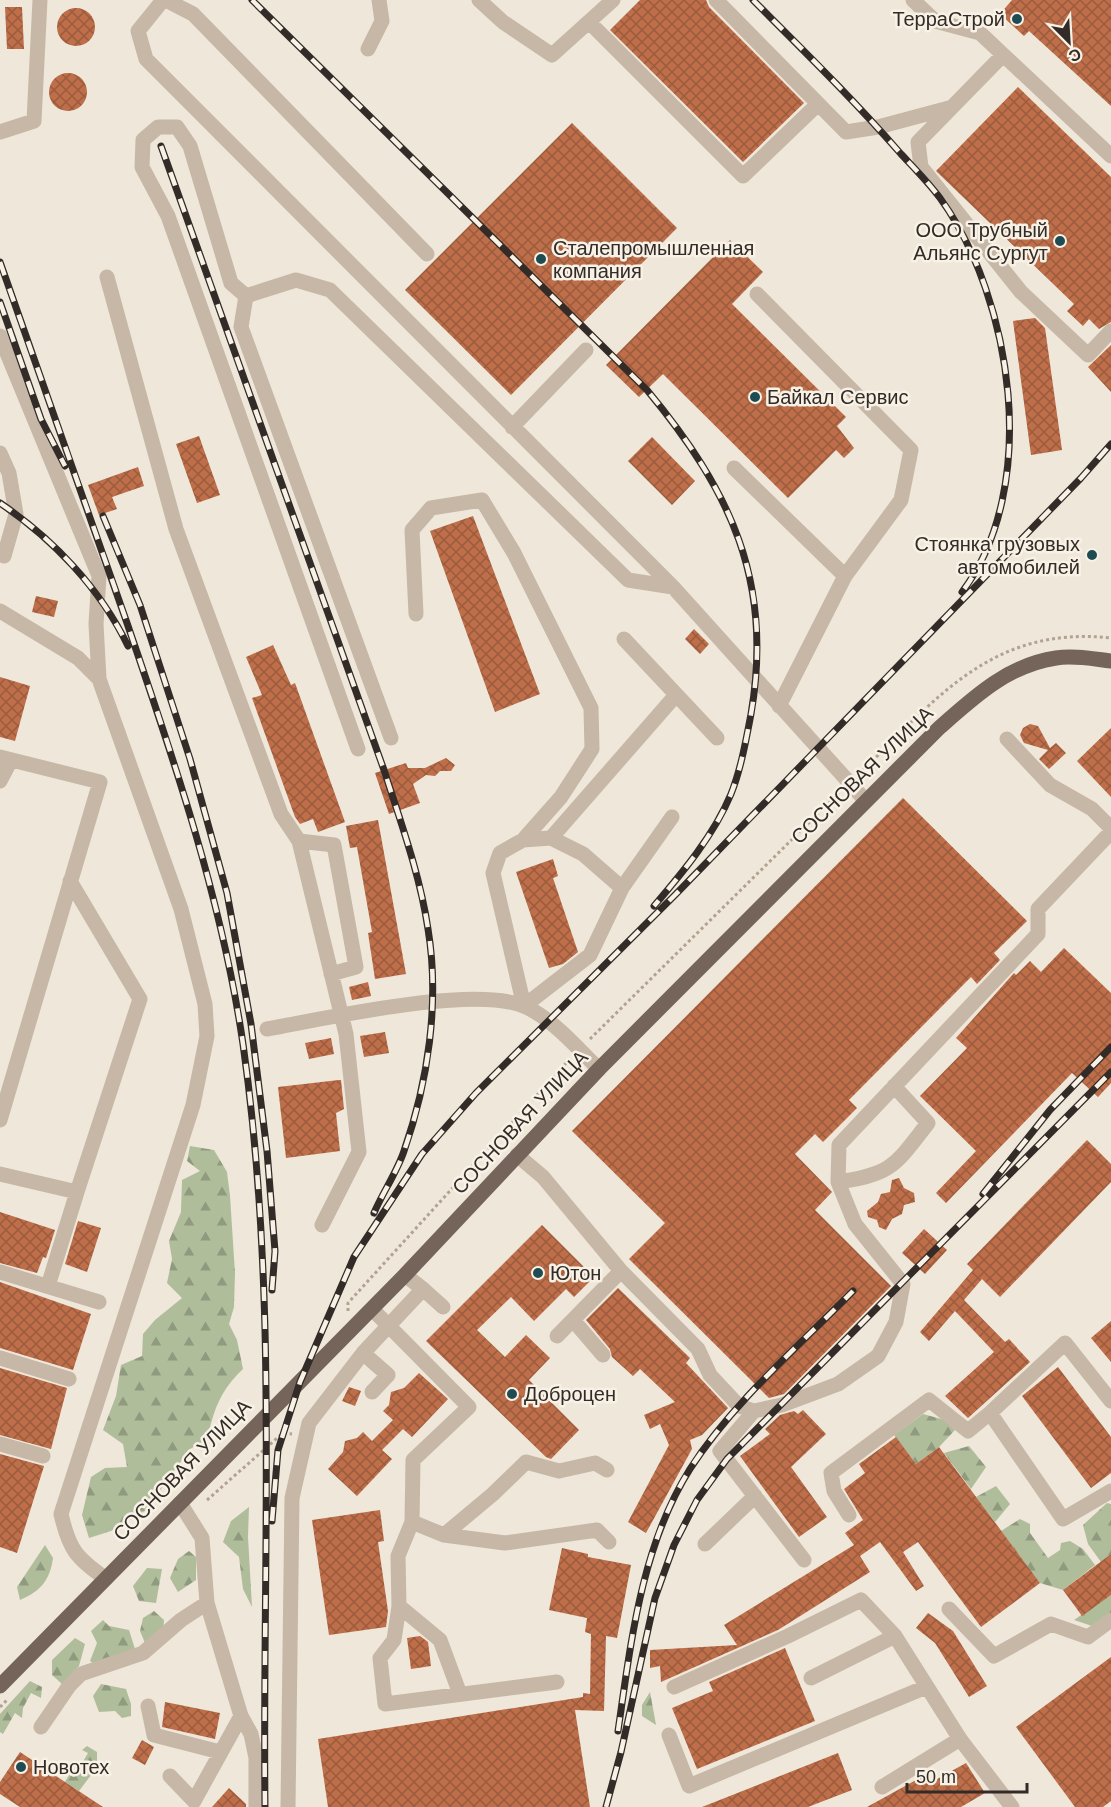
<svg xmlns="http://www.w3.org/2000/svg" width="1111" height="1807" font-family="Arial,sans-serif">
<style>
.forest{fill:url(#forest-firs)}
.building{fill:url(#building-cross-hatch)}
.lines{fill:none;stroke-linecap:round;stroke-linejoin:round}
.path{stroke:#b2a291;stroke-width:3;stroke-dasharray:3 3;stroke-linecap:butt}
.minor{stroke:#c6b7a6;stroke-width:15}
.major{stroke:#746459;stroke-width:15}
.rail-casing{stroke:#332b27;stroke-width:7}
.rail{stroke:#f8f1e5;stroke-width:4.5;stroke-dasharray:14;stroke-linecap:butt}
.poi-dot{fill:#1f4b52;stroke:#f8f1e5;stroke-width:2}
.labels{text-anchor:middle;stroke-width:5;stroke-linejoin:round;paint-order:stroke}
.poi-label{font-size:20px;fill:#332b27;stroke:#f8f1e5;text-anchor:start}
.street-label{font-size:20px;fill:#332b27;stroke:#f8f1e5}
</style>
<defs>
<pattern id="forest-firs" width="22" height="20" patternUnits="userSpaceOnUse" patternTransform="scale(1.5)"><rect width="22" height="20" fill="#afbd9b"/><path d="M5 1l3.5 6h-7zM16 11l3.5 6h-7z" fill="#8f9a7e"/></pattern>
<pattern id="building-cross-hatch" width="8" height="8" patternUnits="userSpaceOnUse" patternTransform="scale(1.5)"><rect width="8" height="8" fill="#be6e49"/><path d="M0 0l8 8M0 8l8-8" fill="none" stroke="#9b5b3d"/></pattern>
</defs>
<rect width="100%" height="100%" fill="#efe7d9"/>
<path class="forest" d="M190,1146L214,1150L227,1172L230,1196L235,1273L234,1307L229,1324L237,1340L243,1369C220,1391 214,1409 207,1440L190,1449L145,1511L111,1531L89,1538L82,1515L91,1477L105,1468L127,1467L123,1444L103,1430L116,1396L121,1365L142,1356L143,1334L155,1320L182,1298L167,1283L172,1259L169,1241L181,1212L182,1180L200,1171L187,1161Z
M923,1414L945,1420L955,1430L939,1447L916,1464L894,1435Z
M969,1446L986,1467L971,1489L944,1453Z
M996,1486L1010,1504L995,1522L976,1497Z
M1107,1503L1111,1504V1554L1101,1562L1088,1544L1083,1525Z
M249,1507L248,1537L252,1607L243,1589L239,1557L223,1542L231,1521Z
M1020,1519L1030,1524V1533L1048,1558L1060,1550L1061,1543L1070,1541L1083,1549L1095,1565L1063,1590L1040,1583L1001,1531Z
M45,1545L53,1558C50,1580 41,1591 20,1600L17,1587Z
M189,1551L196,1557V1580L178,1592L170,1578L178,1559Z
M147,1568L162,1569L156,1603L139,1601L133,1586Z
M1111,1595V1615L1095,1627L1074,1620Z
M154,1611L164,1620L162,1645L148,1650L140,1631L143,1618Z
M103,1620L109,1626L129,1630L135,1649L103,1669L90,1661L97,1643L91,1631Z
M75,1638L85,1644L79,1666L62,1684L52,1675V1660Z
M30,1681L42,1687L41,1698L31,1693L23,1708L22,1718L15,1713L3,1734L0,1732V1714Z
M101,1684L126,1689L131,1704V1716L122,1718L115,1711L99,1712L93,1696Z
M650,1692L656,1725L642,1716V1705Z
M87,1746L97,1752V1767L79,1791L65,1782L69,1775L74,1777L88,1753L82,1750Z"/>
<path class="building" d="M640,0H706L709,7L804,103L743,162L610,30Z
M1012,0H1111V106L1029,31L1024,36L1000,14Z
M5,7H22L24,49H7Z
M57 27a19 19 0 1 1 38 0a19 19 0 1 1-38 0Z
M49 92a19 19 0 1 1 38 0a19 19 0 1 1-38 0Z
M1018,87L1111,177V322L1099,329L1089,319L1083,326L1067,311L1074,304L936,171Z
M572,123L677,228L511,395L405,290Z
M730,240L763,272L732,304L846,417L837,426L854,448L844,458L836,450L788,498L663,374L639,397L606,365Z
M1035,318L1045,328L1062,450L1031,455L1013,321Z
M1111,345V392L1088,367Z
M199,436L220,495L197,503L176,444Z
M652,437L695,481L672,505L628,461Z
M138,467L144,486L112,497L117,509L99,515L88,485Z
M473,516L540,694L495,712L430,531Z
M36,596L58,601L54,617L32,612Z
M694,629L709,644L700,654L685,639Z
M273,645L291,685L295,683L345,822L318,832L313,819L300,824L295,817L252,698L262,695L246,657Z
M0,677L30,686L15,741L0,737Z
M1030,724L1038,726L1050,748L1056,743L1066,753L1049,769L1039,759L1048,750L1024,743L1020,735L1023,728Z
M1111,728V797L1077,761Z
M446,758L455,765L451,771H440L435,776L426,775L413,784L420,803L389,814L375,773L406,763L408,768H425Z
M903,798L1027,921L994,953L1000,960L977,984L971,977L849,1100L857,1108L823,1142L815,1134L795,1154L832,1192L815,1210L891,1286L784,1394L769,1398L629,1259L665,1223L572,1131Z
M378,820L406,974L375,979L368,933L372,932L357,847L350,848L346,826Z
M553,859L558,876L553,878L578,952L563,964L549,968L516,872Z
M1064,948L1111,993V1083L1098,1097L1072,1073L946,1203L936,1193L976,1151L920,1096L967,1048L956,1038L1014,973L1016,975L1030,961L1041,972Z
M368,982L371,996L352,1000L349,987Z
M385,1032L389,1053L364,1057L360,1036Z
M331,1038L334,1054L309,1059L305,1043Z
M339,1080H341L344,1109L336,1113L340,1151L286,1158L278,1087Z
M1087,1140L1111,1164V1182L1000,1297L982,1279L964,1300L1005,1342L1009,1339L1030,1362L968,1418L945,1396L994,1352L955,1311L929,1341L920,1332L973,1270L967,1264Z
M899,1178L904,1188L914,1193L915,1202L904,1205L902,1214L892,1219L886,1230L879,1227L877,1220L868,1217L867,1211L878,1202L881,1194L890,1192L892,1180Z
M0,1212L55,1230L46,1258L43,1257L37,1273L0,1263Z
M78,1221L101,1228L87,1272L65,1264Z
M542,1225L594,1277L574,1297L566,1289L534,1321L511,1297L477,1330L505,1357L526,1335L550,1358L529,1380L579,1430L551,1459L546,1457L426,1341Z
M924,1229L947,1250L925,1274L902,1253Z
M0,1282L91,1314L73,1370L0,1348Z
M618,1288L690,1358L686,1363L728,1408L702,1435L690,1440L692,1449L646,1533L628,1522L669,1445L660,1424L650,1429L644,1415L675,1402L640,1369L633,1376L612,1357L610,1349L586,1320Z
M1111,1321V1362L1091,1338Z
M1058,1367L1111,1437V1473L1091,1488L1022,1396Z
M0,1368L67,1388L51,1449L0,1435Z
M419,1373L448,1399L412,1437L403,1429L382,1450L392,1459L357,1496L328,1469L343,1452L345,1441L357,1438L363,1432L372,1441L393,1420L383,1411L389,1405L391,1392L404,1388Z
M349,1387L361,1391L355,1406L342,1401Z
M803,1410L826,1434L791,1467L827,1517L799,1537L740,1456L770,1434L765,1429L780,1415L794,1411L798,1414Z
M896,1437L916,1464L939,1447L1040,1583L981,1627L918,1542L903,1552L924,1586L916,1591L880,1542L860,1556L870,1572L778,1630L661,1682L660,1666L650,1668V1650L737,1645L724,1625L854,1545L845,1533L863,1520L844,1489L865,1473L859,1464Z
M0,1454L44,1466L17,1553L0,1547Z
M380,1510L384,1541L378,1542L388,1611L386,1627L329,1635L312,1520Z
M562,1548L588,1554V1557L631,1565L617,1638L606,1636L604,1711L575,1710L590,1807H328L318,1739L583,1697V1693L590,1694L591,1634L585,1632L587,1618L549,1610Z
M1111,1554V1595L1082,1616L1063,1590Z
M928,1613L953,1631L987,1686L969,1697L935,1643L916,1628Z
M420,1636L428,1642L431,1666L411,1669L407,1638Z
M785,1648L815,1721L697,1769L672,1708L713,1691L709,1682Z
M1111,1657V1801L1103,1807H1075L1016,1727Z
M165,1702L220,1713L215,1739L162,1727Z
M142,1740L154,1747L145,1765L132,1758Z
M20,1752L65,1782L103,1807H20L0,1794V1782Z
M838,1753L852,1790L808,1807H702Z
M966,1763L985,1793L961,1807H867L925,1775L930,1783Z
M229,1788L246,1804V1807H212Z"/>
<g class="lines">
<path class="path" d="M859,774C936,699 992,625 1111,638
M590,1039L839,793
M348,1311V1303L568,1061
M207,1500L283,1433L292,1434
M0,1707L7,1700"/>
<path class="minor" d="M163,0L138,31L146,59L673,587
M166,0L193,14L427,254
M479,0L503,22L552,55L613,0
M716,0L846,132L878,127L949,108
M913,0L935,21L980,33L1111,156
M589,22L743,176L818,104
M368,49L382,21L379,0
M1003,55L918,142L921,167L1021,292L1088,355L1111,331
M0,132L34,121L40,0
M107,277L176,529L281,814L299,841L346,1034L359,1152L322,1225
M757,294L911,450L901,500L845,576L779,706
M246,296L231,283L190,146L177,127H158L143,140L142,167L168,216L358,749
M246,296L296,280L330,290L628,580L673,587L865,800
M246,296L241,327L391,738
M0,336L99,576L96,624L99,679L181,909L205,1004L207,1036L193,1105L61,1514C69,1549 76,1558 105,1578
M512,427L586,350
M0,453L9,473L16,514L4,556
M734,468L845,576
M0,611L78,658L99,679
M416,614L412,530L431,508L482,500L514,553L591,708L592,749L561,797L523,840
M624,639L717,738
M1007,739L1050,785L1092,809L1111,828
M0,757L100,782L0,1120
M0,781L11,760
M551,838L676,695
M299,841L334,845L356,967L331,974
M622,888L583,854L551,838L523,840L500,853L493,873L524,1006L590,955L622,888L672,817
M267,1029C323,1019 476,984 526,1007C554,1020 577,1048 599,1069
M517,1155L543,1177L621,1271L698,1349L710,1375L739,1406L754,1411L782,1405L838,1384L878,1356L896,1322L903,1284L855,1224L838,1182L839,1145L1038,934V909L1111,832
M0,1174L77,1192L140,999L70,881
M838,1182C893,1174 895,1165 928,1123L894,1086
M0,1272L99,1302
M48,1286L77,1192
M423,1289L443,1307
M372,1309L469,1407L413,1460L412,1522L398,1556L399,1606L394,1640L380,1658L385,1704L557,1682
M573,1320L603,1355
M557,1336L621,1271
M363,1353L388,1375L372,1392
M0,1358L69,1379
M1111,1401L1065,1343L990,1413L1063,1519L1111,1491
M754,1411L720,1451L804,1560
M0,1444L43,1456
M180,1503L202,1538L207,1603L241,1716L251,1734L256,1758V1807
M849,1515L834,1491L831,1473L929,1400L968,1431L990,1413
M412,1522L444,1535L505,1543L597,1530L609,1542
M444,1535L493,1494L526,1462L559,1471L595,1463L607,1470
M705,1544L755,1496
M399,1606L440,1640L460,1694
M949,1609L994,1656L1051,1624L1088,1637L1111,1620
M811,1678L895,1636
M674,1687L788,1636L861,1600L895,1636L960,1739L1012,1807
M148,1706L154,1735L220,1752
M41,1727L69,1686L81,1674L143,1653L181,1620L207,1603
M669,1735L689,1786L926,1687
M170,1776L194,1801L241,1716
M882,1787L960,1739
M288,1807L292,1498L309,1423L363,1353L423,1289L405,1275"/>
<path class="major" d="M0,1686L405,1275L599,1069L939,728C974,697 1008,665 1056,658C1074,655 1093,659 1111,661"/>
<defs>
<path id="rail" d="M252,0L647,390C730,490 774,581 751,714C746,740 741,769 731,794C714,835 683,872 654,906
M753,0C803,50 854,100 901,154C914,168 928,182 940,198C1013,299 1041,488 962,592
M161,146L384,770C401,823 420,875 428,929C440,1002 428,1082 404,1151C397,1172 383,1192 374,1213
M0,262C42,382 85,502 127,623C174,760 222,900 243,1044C279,1297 262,1552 265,1807
M0,302L41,419L65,466
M0,503C53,539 100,588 128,646
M103,516L140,605L190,759L227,893L251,1024L267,1151L275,1251L272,1290
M983,1194L1050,1110L1111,1047
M272,1521L278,1450L300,1382L354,1257L422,1154L476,1093L675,895L1081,478L1111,444
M618,1731C631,1642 641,1547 690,1469C733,1402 798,1347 853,1291
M606,1807L621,1752L655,1598L674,1545L697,1500L727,1459L1111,1072"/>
</defs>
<use href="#rail" class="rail-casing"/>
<use href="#rail" class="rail"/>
</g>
<g class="poi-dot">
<circle cx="1017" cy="19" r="6"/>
<circle cx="1060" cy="241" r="6"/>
<circle cx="541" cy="259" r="6"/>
<circle cx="755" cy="397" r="6"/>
<circle cx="1092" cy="555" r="6"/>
<circle cx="538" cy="1273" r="6"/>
<circle cx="512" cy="1394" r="6"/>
<circle cx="21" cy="1767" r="6"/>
</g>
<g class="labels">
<g class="poi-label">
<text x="1005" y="26" text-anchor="end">ТерраСтрой</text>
<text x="1048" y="237" text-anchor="end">ООО Трубный<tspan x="1048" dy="23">Альянс Сургут</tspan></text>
<text x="553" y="255">Сталепромышленная<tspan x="553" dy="23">компания</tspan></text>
<text x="767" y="404">Байкал Сервис</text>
<text x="1080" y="551" text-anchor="end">Стоянка грузовых<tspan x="1080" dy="23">автомобилей</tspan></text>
<text x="550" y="1280">Ютон</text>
<text x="524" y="1401">Доброцен</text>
<text x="33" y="1774">Новотех</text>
</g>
<g class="street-label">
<text transform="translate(862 775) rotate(-44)" y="7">СОСНОВАЯ УЛИЦА</text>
<text transform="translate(520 1122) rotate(-47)" y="7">СОСНОВАЯ УЛИЦА</text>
<text transform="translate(182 1470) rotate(-46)" y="7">СОСНОВАЯ УЛИЦА</text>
</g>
</g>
<g transform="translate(1069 42) rotate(156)" stroke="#f8f1e5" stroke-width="4.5" paint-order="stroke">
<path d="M0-4.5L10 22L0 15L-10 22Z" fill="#332b27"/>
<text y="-9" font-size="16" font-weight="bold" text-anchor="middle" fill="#332b27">С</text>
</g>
<path d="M907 1783v9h120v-9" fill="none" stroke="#332b27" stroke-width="3"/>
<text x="916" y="1783" font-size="18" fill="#332b27" stroke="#f8f1e5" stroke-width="4.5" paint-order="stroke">50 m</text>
</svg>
